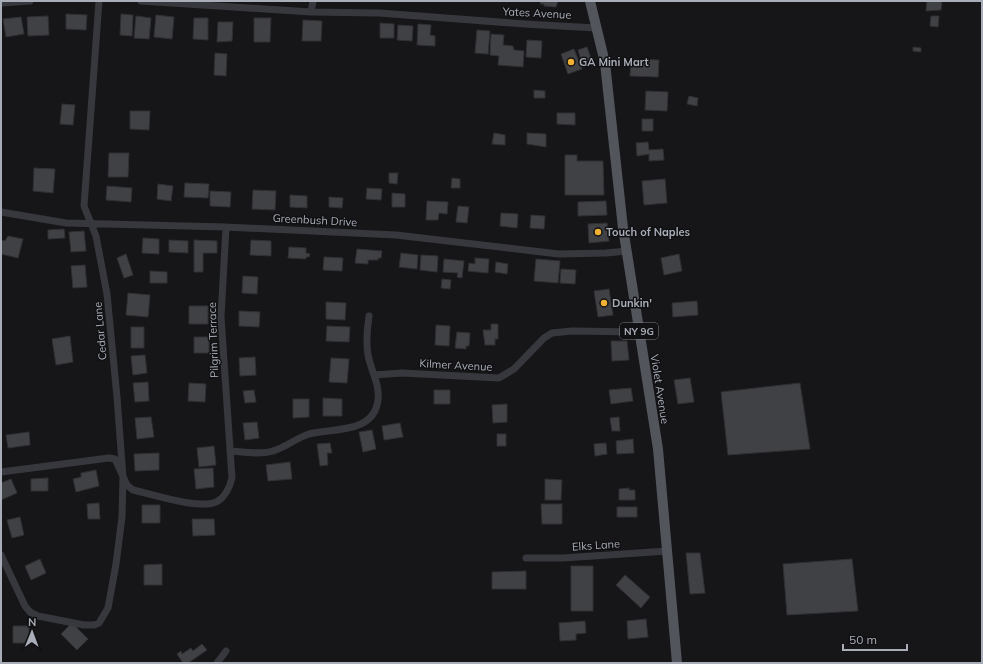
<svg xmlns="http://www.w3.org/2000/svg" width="983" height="664" font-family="Mulish,sans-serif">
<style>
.building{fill:#404145;stroke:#303034}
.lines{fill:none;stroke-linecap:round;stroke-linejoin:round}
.minor{stroke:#37383d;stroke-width:7}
.primary{stroke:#53555c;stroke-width:10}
.poi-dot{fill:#f2b134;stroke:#111113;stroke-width:1.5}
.labels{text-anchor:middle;stroke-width:3;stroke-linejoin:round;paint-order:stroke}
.shield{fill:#111113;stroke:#7b7e86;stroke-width:1}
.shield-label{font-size:10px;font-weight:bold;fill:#a8adb8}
.street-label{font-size:11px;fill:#a8adb8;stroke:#111113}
.poi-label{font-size:11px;font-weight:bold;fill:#a8adb8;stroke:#111113;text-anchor:start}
</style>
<rect width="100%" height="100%" fill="#161618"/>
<path class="building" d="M541,1H558L556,7L544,6V4H540Z
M927,1H942L941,10L926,11Z
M66,14L87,15L86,30L66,29Z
M121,14L133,15L132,36L120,35Z
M156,15L174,17L172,39L154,37Z
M48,16L49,35L28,36L27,17Z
M136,16L151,18L149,39L134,38Z
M931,16H939L938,27L930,26Z
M21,17L24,34L6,37L3,19Z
M194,18H208V40L193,39Z
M254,18H271L270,42H254Z
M303,20L322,21L321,41H302Z
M218,22H233L232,41L217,42Z
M380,23L394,24V38H380Z
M418,24L431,25L430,35L435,36V46L417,45Z
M398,25L413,26L412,41L397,40Z
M477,30L490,31L488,54L475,53Z
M491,34L504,35L503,45L513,46L514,50L524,51L523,67L498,65L499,56L490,55Z
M527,40L542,41L541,58L526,57Z
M587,47L592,61L582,64L578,50Z
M913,47L921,48V52L913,51Z
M574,49L582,69L568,74L561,54Z
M215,53L227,54L226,76L214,75Z
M631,59L659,60L658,77L630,76Z
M534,90L545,91V98H534Z
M646,91L668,92L667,111L645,110Z
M689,96L698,98L697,106L687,104Z
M62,104L75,105L73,125L60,124Z
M130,111H150L149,130L130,129Z
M557,113H575V125L557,124Z
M642,119H653V131H642Z
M494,133L505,135V145L492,144Z
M527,133L546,134V147L527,144Z
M648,142L649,150L663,149L664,160L649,161V154L637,156L636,143Z
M109,153H129L128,177H108Z
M565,155H577V161H603L604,195H565Z
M34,168L55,169L53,193L33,191Z
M389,173H398L397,184L389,183Z
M452,178L460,179V188H451Z
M665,179L667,203L644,205L642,181Z
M185,183L209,184L208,198L184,197Z
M158,184L173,186L171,201L157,199Z
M107,186L132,188L131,202L106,200Z
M367,188L382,189L381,200L366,199Z
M253,190L276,191L275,210L252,209Z
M210,191L231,192L230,207L210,206Z
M392,193L405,194V207H392Z
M290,195L307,196V208L290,207Z
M329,197L343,198L342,208L329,207Z
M427,201L448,202L447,214L439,213L438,220H426Z
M606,201L607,215L578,216V202Z
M458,206L469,207L467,223L456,222Z
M501,213L518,214L517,228L500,226Z
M531,215L545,216L544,229L530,228Z
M607,223L609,241L589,243L588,224Z
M64,229L65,238L48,239V230Z
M84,231L86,251L71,252L69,232Z
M8,236L23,239L18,258L1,254V240L5,241Z
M143,238L159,239V254L142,253Z
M169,240L188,241V253L169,252Z
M194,240L217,241V253H203V272H194Z
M251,240L271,241V256L250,255Z
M289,247L306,248V253L310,254L309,257H306V259L288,258Z
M357,249L382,251L381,258H378V260H368V264L355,263Z
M401,253L418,255L417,269L399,267Z
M126,254L133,275L124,278L117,258Z
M679,254L682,271L664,275L661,258Z
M421,255L438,256L437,272L420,270Z
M324,257L343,258L342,271L323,270Z
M475,258L489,259L488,273L468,271L469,263L475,264Z
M444,259L464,261L462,278L457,277L458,273L443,272Z
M536,259L560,261L558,283L534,281Z
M496,262L508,264L507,274L495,272Z
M85,265L87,287L73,288L71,266Z
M561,269L576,270L575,284L560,283Z
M150,271L167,272V283H150Z
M243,276L258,277L257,294L242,293Z
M442,279L451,280L450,289L441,288Z
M609,289L613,315L598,317L594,291Z
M128,293L150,295L148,317L126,315Z
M697,301L698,315L673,317L672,303Z
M326,302L346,303L345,320L326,319Z
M189,306H208V324H189Z
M239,311L260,312L259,327L239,326Z
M491,324H498V339H495V345H485L483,330H491Z
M436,325L450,326L449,346L435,345Z
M327,326L350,327L349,342L326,341Z
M131,327H144V348H131Z
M457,332L470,333L469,346H466V349L455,348Z
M70,336L73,362L56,365L52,339Z
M194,337H209V353H194Z
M611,341H627L629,360L612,361Z
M145,355L147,373L133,375L131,356Z
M255,357L256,375L240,376L239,358Z
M331,358L349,359L347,383L329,382Z
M690,378L694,402L678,404L674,380Z
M148,382L149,401L135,402L133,383Z
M189,383L206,384L205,402L188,401Z
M800,383L810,449L728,455L721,392Z
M631,388L633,401L611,404L609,390Z
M254,390L256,402L245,403L243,391Z
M434,390H450V404H434Z
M323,398L342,399V416H323Z
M293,399H309V417L293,418Z
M507,404V422L493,423L492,405Z
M151,417L154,437L137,439L135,418Z
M619,417L620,431H612L610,418Z
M257,422L259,438L245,440L243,423Z
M400,423L403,437L384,440L382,426Z
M372,430L376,449L363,452L359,432Z
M29,432L30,445L8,448L6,435Z
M497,434H506V446H497Z
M633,439L634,453L617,454L616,441Z
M330,443L332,453H327L328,465L320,466L317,444Z
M606,443L607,454L595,456L594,444Z
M214,446L216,465L199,467L197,448Z
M159,453V470L135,471L134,454Z
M290,462L292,479L268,481L266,465Z
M213,468L214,487L196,489L194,469Z
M96,470L99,486L76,492L73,479L81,477V473Z
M48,478V491H31V479Z
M11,479L17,493L1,500V483Z
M545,479L562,480L561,500H545Z
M629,488V490H635V500H619V489Z
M99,503L100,519H88L87,504Z
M541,504H562V524H542Z
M142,505H160V523H142Z
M617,507H637V517H617Z
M20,517L24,535L12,538L7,520Z
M192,519H214L215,535L193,536Z
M686,553H700L705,593L690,594Z
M40,559L46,573L31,580L25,566Z
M852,559L858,611L787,615L783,564Z
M162,564V585H144V565Z
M571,566H593V611H571Z
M526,571V589H492V572Z
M625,575L650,597L641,608L616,585Z
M646,619L648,637L628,639L627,621Z
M585,621L586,633L576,634V640L560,641L559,623Z
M72,623L88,639L77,650L61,634Z
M13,626H29V643H13Z
M202,644L207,650L188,663H183L177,654L181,651L182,654L191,648L193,651Z"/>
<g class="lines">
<path class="minor" d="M141,1L311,12L379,13L525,24L596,28
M1,3L30,1
M311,12L313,1
M1,212L66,223L226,227L396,235L559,254L606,253L627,251
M374,375L402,373L499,378L514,369L544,338L552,333L572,331L639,332
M230,451C244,452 260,455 273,451C285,448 296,438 309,434C333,428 374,434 378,400C380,384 371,371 368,355C366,343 367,329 369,316
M1,472L109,458L115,459L127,485L133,490C152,494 202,511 218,501C226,496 230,486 232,478L221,317L226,227
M1,555L25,606L30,612L38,616L84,625H94L99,623L108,608L116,564L122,517L123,477L117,397L107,294L96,236L84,206L99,1
M526,558H563L668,551
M217,663L226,651"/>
<path class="primary" d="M590,1L605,63L623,228L658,449L677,663"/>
</g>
<g class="poi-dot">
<circle cx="571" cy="62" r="4"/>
<circle cx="598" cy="232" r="4"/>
<circle cx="604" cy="303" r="4"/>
</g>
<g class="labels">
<rect class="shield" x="620" y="323" width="38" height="16" rx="3"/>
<g class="shield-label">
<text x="639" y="335">NY 9G</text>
</g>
<g class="street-label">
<text transform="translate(537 13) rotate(3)" y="4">Yates Avenue</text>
<text transform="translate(315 220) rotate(3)" y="4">Greenbush Drive</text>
<text transform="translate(100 331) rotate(-95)" y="4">Cedar Lane</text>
<text transform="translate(213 340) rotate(-92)" y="4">Pilgrim Terrace</text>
<text transform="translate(456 365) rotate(3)" y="4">Kilmer Avenue</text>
<text transform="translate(660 389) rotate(81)" y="4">Violet Avenue</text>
<text transform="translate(596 545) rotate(-4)" y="4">Elks Lane</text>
</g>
<g class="poi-label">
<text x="579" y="66">GA Mini Mart</text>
<text x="606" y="236">Touch of Naples</text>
<text x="612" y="307">Dunkin'</text>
</g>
</g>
<rect width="983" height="664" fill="none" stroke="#a8adb8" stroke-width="4"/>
<g transform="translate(32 632) rotate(1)" stroke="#111113" stroke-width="3" paint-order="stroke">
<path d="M0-3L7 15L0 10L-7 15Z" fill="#a8adb8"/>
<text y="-6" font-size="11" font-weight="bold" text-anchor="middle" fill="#a8adb8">N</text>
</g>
<path d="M843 644v6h64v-6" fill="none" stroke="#a8adb8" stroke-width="2"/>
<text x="849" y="644" font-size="12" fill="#a8adb8" stroke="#111113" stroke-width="3" paint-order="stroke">50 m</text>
</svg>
